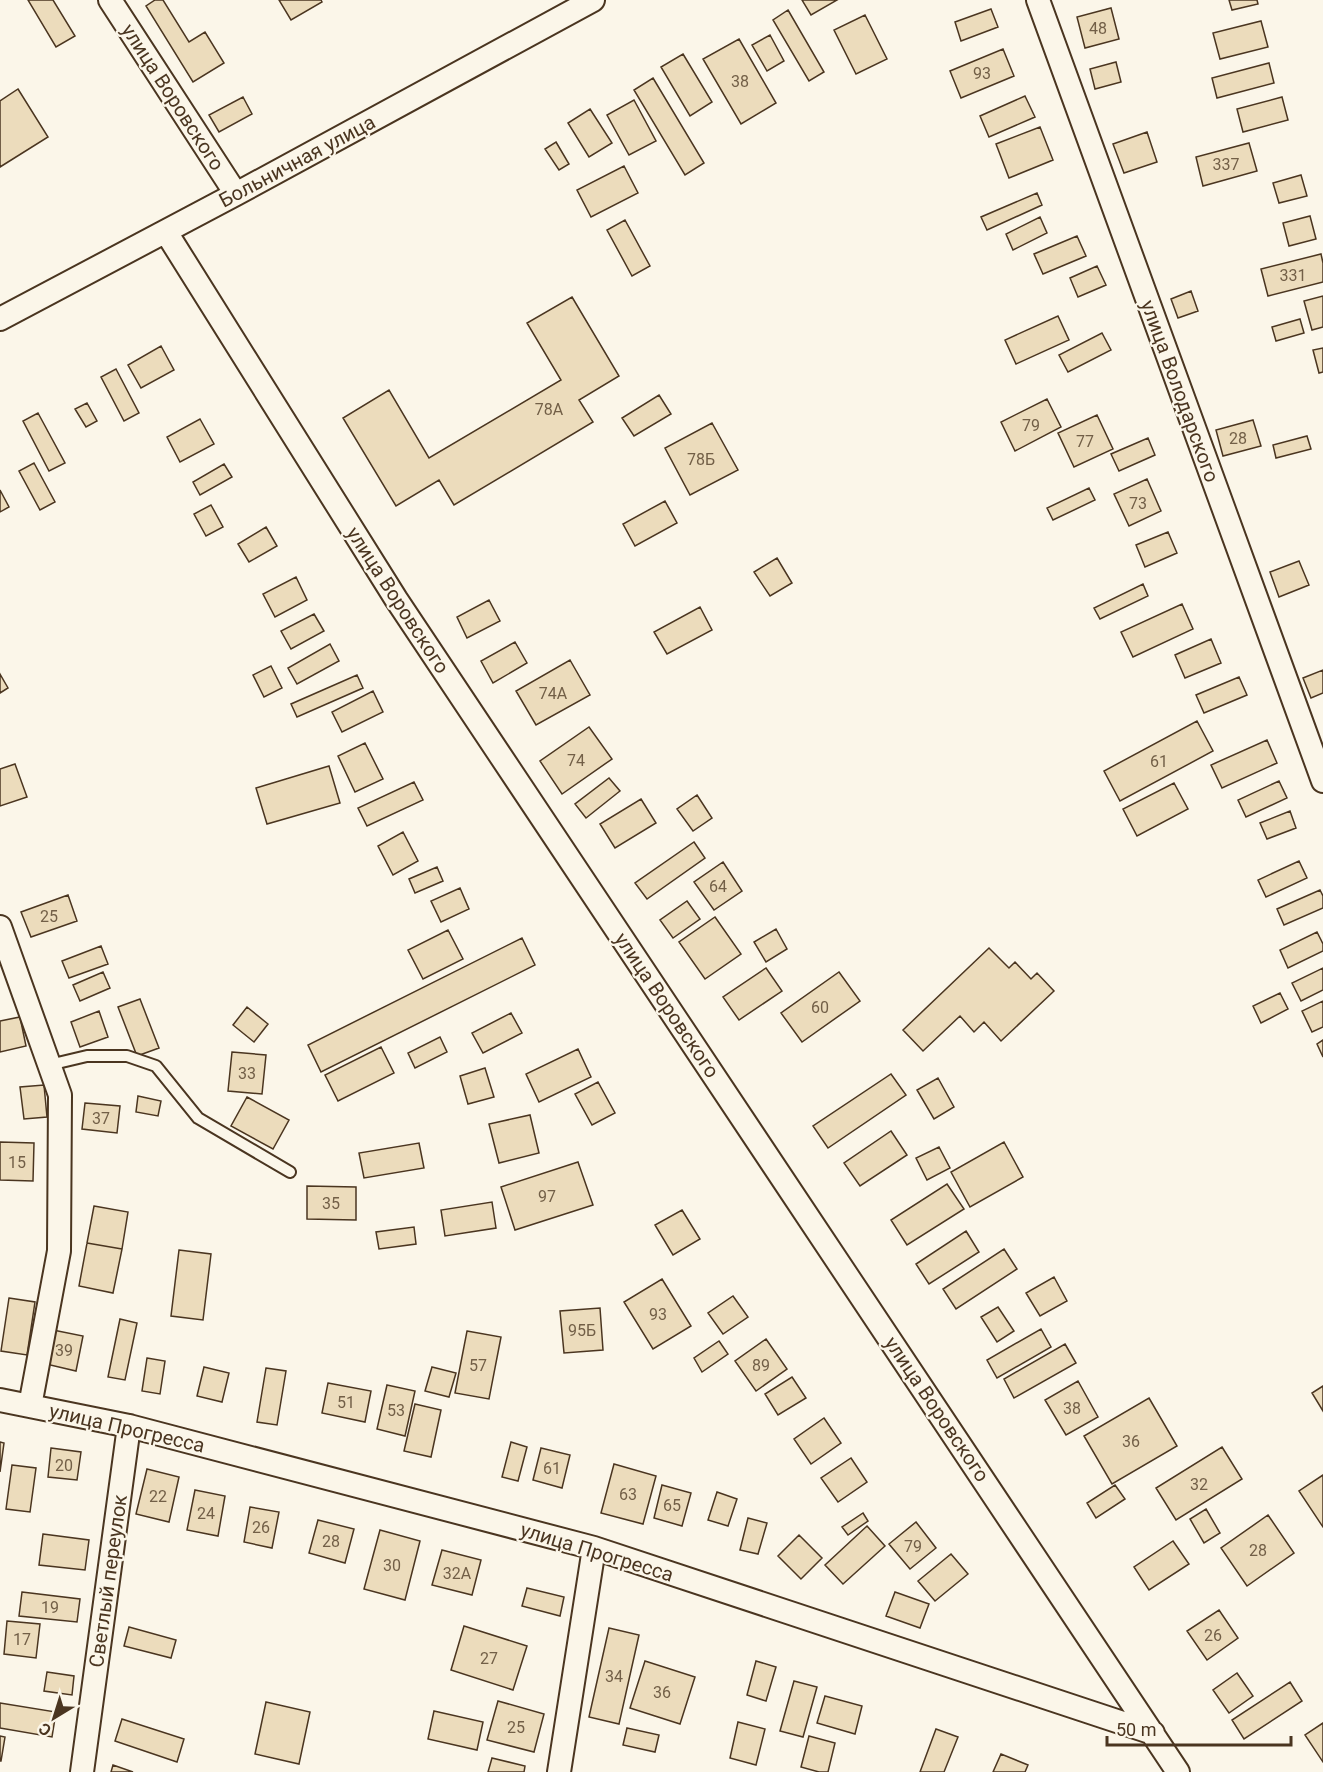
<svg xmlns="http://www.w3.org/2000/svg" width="1323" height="1772" font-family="Roboto,sans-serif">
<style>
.building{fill:#ecdcbc;stroke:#4a3520;stroke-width:1.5}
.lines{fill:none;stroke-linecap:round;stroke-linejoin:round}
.service-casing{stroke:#4a3520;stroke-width:14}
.minor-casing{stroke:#4a3520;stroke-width:26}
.service{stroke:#fbf6e9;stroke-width:10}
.minor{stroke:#fbf6e9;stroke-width:22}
.labels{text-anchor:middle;stroke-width:4.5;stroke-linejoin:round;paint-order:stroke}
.number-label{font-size:16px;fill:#725f47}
.street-label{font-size:20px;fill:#4a3520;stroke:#fbf6e9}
</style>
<rect width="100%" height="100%" fill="#fbf6e9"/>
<path class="building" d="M28,0H53L75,36L56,47Z
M155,0H163L189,42L205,32L224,63L193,82L146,6Z
M279,0H321L322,2L291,20Z
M802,0H837L811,15Z
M1229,0H1257L1258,4L1232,10Z
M1111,8L1119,39L1085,48L1077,17Z
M991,9L998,27L961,41L955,22Z
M788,10L824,72L809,81L773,20Z
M865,15L887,59L856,74L834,30Z
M1261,21L1268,47L1220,59L1213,33Z
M770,35L784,61L767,71L752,45Z
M739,39L776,103L741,124L703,59Z
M1003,49L1014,76L961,98L950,71Z
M683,54L712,102L690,116L661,67Z
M1116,62L1121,82L1095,89L1090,69Z
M1269,63L1274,83L1217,98L1212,78Z
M653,78L704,163L685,175L634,90Z
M18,89L48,137L0,167V101Z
M1025,96L1035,117L989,137L980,116Z
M243,97L252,114L219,132L209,115Z
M1282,97L1288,120L1243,132L1237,109Z
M634,100L656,141L629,155L607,115Z
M590,109L612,143L589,157L568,123Z
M1040,127L1053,160L1009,178L996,144Z
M1147,132L1157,162L1124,173L1113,144Z
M556,142L569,164L559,170L545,149Z
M1249,143L1257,171L1203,186L1196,157Z
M624,166L638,193L591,217L577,190Z
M1301,175L1307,196L1279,203L1273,183Z
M1037,193L1042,205L987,230L981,217Z
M1310,216L1316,239L1289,246L1283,223Z
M1040,217L1047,233L1013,250L1006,234Z
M625,220L650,266L632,276L607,230Z
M1077,236L1086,256L1043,274L1034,254Z
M1321,254L1323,263V282L1268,296L1261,269Z
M1097,266L1106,285L1078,297L1070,278Z
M1191,291L1198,311L1178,318L1171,299Z
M1323,296V327L1312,330L1304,301Z
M572,297L619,376L579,400L593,422L454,505L439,480L396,506L343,418L389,390L429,458L561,380L527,323Z
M1058,316L1069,340L1016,364L1005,340Z
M1300,319L1304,333L1276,341L1272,327Z
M1102,333L1111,350L1068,372L1059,355Z
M161,346L174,370L141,388L128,365Z
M1323,348V372L1319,373L1313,350Z
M116,369L139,413L124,421L101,377Z
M659,395L671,414L634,436L622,418Z
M1047,399L1061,427L1015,451L1001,422Z
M87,403L97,421L86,427L75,409Z
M38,413L65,463L49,471L23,421Z
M1097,415L1113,449L1074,467L1058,433Z
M200,419L214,444L180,462L167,437Z
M1253,420L1261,446L1223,456L1216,430Z
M712,423L738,470L690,495L665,448Z
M1307,436L1311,449L1276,458L1273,445Z
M1148,438L1155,455L1119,471L1111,454Z
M34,463L55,502L40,510L19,471Z
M224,464L232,477L200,495L193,482Z
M1147,479L1161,511L1129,526L1114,494Z
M1089,488L1095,500L1053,520L1047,508Z
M0,490L9,507L0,512Z
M665,501L677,523L635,546L623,524Z
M211,505L223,527L206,536L194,514Z
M266,527L277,546L249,562L238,544Z
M1168,532L1177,553L1145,567L1136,545Z
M777,558L792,583L770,596L754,572Z
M1299,561L1309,585L1279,597L1270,572Z
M296,577L307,600L275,617L263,594Z
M1143,584L1148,596L1100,619L1094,608Z
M489,600L500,621L467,638L457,617Z
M1182,604L1193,629L1133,657L1121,632Z
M700,607L712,630L667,654L654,632Z
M314,614L324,631L291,649L281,631Z
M1211,639L1221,663L1185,678L1175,655Z
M515,642L527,663L493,683L481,661Z
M330,644L339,661L297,684L288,668Z
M570,660L590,695L536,725L516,691Z
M271,666L282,688L264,697L253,675Z
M1323,670V693L1311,698L1303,678Z
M0,674L8,688L0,693Z
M357,675L363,688L297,717L291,704Z
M1239,677L1247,695L1204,713L1196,695Z
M373,691L383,712L342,732L332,712Z
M1197,721L1213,751L1120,801L1104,771Z
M589,727L612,759L562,794L540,761Z
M1267,740L1277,763L1222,788L1211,765Z
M365,743L383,779L355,792L338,756Z
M15,764L27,797L0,806V769Z
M329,766L340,803L267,824L256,788Z
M609,778L620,791L586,818L575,804Z
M1279,781L1287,798L1246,817L1238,800Z
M414,782L423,800L367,826L358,808Z
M1174,783L1188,809L1137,836L1123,809Z
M697,795L712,818L693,831L677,809Z
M641,799L656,823L615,848L600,824Z
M1290,811L1296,828L1267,839L1260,823Z
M403,832L418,861L393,875L378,846Z
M694,842L705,858L647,899L635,883Z
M1299,861L1307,878L1266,897L1258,880Z
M723,862L742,891L714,910L694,882Z
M437,867L443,881L415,893L409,879Z
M460,888L469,909L441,922L431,901Z
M1320,890L1323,896V908L1284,925L1277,909Z
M68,895L77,921L31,937L21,912Z
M687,901L700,919L673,938L660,920Z
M715,917L741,954L705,979L679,942Z
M776,929L787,949L766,962L754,942Z
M448,930L463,959L423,979L408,950Z
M1317,932L1323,944V951L1288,968L1280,950Z
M522,938L535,965L321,1072L308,1045Z
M101,946L108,964L69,978L62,961Z
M989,948L1009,968L1015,962L1031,979L1037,973L1054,991L1001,1041L984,1022L974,1032L960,1016L923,1051L903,1030Z
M766,968L782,991L739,1020L723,997Z
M1323,968V990L1301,1001L1292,983Z
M103,972L110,988L80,1001L73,985Z
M839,972L860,1001L802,1042L781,1013Z
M1280,993L1288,1009L1261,1023L1253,1006Z
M140,999L159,1048L137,1056L118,1007Z
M1323,1001V1027L1312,1032L1302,1011Z
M247,1007L268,1024L254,1042L233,1025Z
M99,1011L108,1037L80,1047L71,1022Z
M511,1013L522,1033L483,1053L472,1033Z
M20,1017L26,1046L0,1052V1021Z
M440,1037L447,1052L415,1068L408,1053Z
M1323,1040V1057L1317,1044Z
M381,1047L394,1073L338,1101L325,1075Z
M578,1049L591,1077L539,1102L526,1074Z
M232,1052L266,1055L262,1094L228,1091Z
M485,1068L494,1097L468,1104L460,1076Z
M891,1074L906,1095L828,1148L813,1126Z
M938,1078L954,1107L934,1119L917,1090Z
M598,1082L615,1113L592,1125L575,1094Z
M44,1085L47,1117L24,1119L20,1087Z
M138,1096L161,1101L158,1116L136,1112Z
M247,1097L289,1120L273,1149L231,1126Z
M85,1103L120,1106L117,1133L82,1129Z
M530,1115L539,1153L499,1163L489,1124Z
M891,1131L907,1155L860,1186L844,1163Z
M0,1142L34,1143L33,1181L0,1180Z
M1004,1142L1023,1177L970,1207L951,1172Z
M419,1143L424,1168L364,1178L359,1153Z
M939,1147L950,1168L927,1180L916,1158Z
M578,1162L593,1205L515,1230L501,1187Z
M947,1184L964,1209L907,1245L891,1220Z
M307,1186L356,1187V1220L307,1219Z
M492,1202L496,1228L445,1236L441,1210Z
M94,1206L128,1212L122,1249L87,1243Z
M682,1210L700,1239L673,1255L655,1225Z
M414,1227L416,1244L379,1249L376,1232Z
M966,1231L979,1252L929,1284L916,1264Z
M87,1243L122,1249L113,1293L79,1286Z
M1004,1249L1017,1269L956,1309L943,1289Z
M179,1250L211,1254L203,1320L171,1316Z
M1054,1277L1067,1301L1040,1316L1026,1293Z
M662,1279L691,1326L653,1349L624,1302Z
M733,1296L748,1317L723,1334L708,1313Z
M9,1298L35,1302L27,1355L1,1351Z
M998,1307L1014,1331L997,1342L981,1317Z
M600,1308L603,1350L564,1353L560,1311Z
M120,1319L137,1323L125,1380L108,1377Z
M1041,1329L1051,1347L997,1378L987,1360Z
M53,1330L83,1336L76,1371L46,1364Z
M467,1331L501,1337L489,1399L455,1393Z
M766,1339L787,1369L756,1391L735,1361Z
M719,1341L728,1354L702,1372L694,1358Z
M1065,1344L1076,1363L1014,1398L1004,1379Z
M147,1358L165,1361L160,1394L142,1391Z
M204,1367L229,1373L222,1402L197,1396Z
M432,1367L456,1373L449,1397L425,1391Z
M266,1368L286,1371L277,1425L257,1422Z
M792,1377L806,1398L778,1415L765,1394Z
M1078,1381L1098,1417L1066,1435L1045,1400Z
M328,1383L371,1391L365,1422L322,1413Z
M387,1385L415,1391L405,1436L377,1429Z
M1323,1386V1411L1312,1393Z
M1149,1398L1177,1446L1112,1484L1084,1436Z
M415,1404L441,1410L431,1457L404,1451Z
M824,1418L841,1443L811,1464L794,1439Z
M0,1442L4,1443L0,1472Z
M511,1442L527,1447L518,1481L502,1477Z
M1222,1447L1242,1479L1176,1520L1156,1488Z
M51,1448L81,1452L77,1480L48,1477Z
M541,1448L570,1455L562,1488L533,1480Z
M851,1458L867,1482L838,1502L821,1478Z
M614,1464L656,1476L643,1524L601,1513Z
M12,1465L36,1468L30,1512L6,1509Z
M147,1469L179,1477L169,1522L136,1514Z
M1323,1475V1527L1299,1491Z
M662,1485L691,1493L682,1526L654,1518Z
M1115,1485L1125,1499L1096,1518L1087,1503Z
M195,1490L225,1496L218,1536L187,1530Z
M717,1492L737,1499L728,1526L708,1520Z
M250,1507L279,1512L272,1548L244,1542Z
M1206,1509L1220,1533L1204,1543L1190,1519Z
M863,1513L868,1521L848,1535L842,1527Z
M1268,1515L1294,1553L1247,1586L1221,1548Z
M748,1518L767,1523L758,1554L740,1550Z
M318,1520L354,1529L345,1563L309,1553Z
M916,1522L936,1548L910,1569L889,1544Z
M867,1526L885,1546L843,1584L825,1565Z
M380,1530L420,1541L405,1600L364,1589Z
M43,1534L89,1540L85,1570L39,1565Z
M799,1535L822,1558L801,1579L778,1556Z
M1173,1541L1189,1564L1149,1590L1134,1567Z
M442,1550L481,1560L472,1595L432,1585Z
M951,1554L968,1574L935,1601L918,1581Z
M527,1588L564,1597L560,1616L522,1606Z
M22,1592L80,1599L77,1622L19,1616Z
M895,1592L929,1604L920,1628L886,1616Z
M1219,1610L1238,1638L1207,1660L1187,1631Z
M7,1621L40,1624L36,1658L4,1654Z
M464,1626L527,1646L513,1690L451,1670Z
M129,1627L176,1640L171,1658L124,1646Z
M609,1628L639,1635L619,1724L589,1717Z
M645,1661L695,1677L680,1724L630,1708Z
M756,1661L776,1667L766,1701L747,1695Z
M47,1672L74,1676L72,1695L44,1691Z
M1237,1673L1253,1696L1229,1713L1213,1690Z
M794,1681L817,1687L803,1737L780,1731Z
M1290,1682L1302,1701L1244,1739L1232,1720Z
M825,1696L862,1706L855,1734L817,1723Z
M498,1701L544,1714L534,1752L487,1740Z
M266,1702L310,1712L299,1764L255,1754Z
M0,1703L56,1712L52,1737L0,1728Z
M434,1711L483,1722L477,1750L428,1739Z
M122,1719L184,1739L177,1762L115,1741Z
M738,1722L765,1729L756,1765L730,1758Z
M1323,1723V1762L1305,1735Z
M627,1728L659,1735L655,1752L623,1745Z
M936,1729L958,1737L944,1772H920Z
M0,1736L5,1737L1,1761H0Z
M809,1736L835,1743L828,1772H819L801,1767Z
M1001,1754L1028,1765L1025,1772H993Z
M492,1758L525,1766L524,1772H488Z
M113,1765L133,1772H111Z"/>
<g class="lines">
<defs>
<path id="service" d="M49,1065L87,1056H127L156,1066L198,1118L290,1172"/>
<path id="minor" d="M110,0L236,194
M1038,0L1323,781
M166,232L396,599L1178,1772
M0,319L236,194L593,0
M0,927L60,1095L59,1251L30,1406
M0,1400L129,1426L594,1548L1153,1733
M82,1772L129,1426
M559,1772L594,1548"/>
</defs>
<use href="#service" class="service-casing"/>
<use href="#minor" class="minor-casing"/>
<use href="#service" class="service"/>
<use href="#minor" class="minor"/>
</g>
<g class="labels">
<g class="number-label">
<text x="1098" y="34">48</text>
<text x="982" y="79">93</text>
<text x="740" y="87">38</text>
<text x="1226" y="170">337</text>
<text x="1293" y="281">331</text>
<text x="549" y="415">78А</text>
<text x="1031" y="431">79</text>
<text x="1238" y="444">28</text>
<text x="1085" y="447">77</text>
<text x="701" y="465">78Б</text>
<text x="1138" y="509">73</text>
<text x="553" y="699">74А</text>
<text x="576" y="766">74</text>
<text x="1159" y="767">61</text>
<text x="718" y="892">64</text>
<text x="49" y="922">25</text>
<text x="820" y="1013">60</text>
<text x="247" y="1079">33</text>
<text x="101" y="1124">37</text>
<text x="17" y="1168">15</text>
<text x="547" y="1202">97</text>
<text x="331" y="1209">35</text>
<text x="658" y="1320">93</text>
<text x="582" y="1336">95Б</text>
<text x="64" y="1356">39</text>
<text x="478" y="1371">57</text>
<text x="761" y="1371">89</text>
<text x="346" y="1408">51</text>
<text x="1072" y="1414">38</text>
<text x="396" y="1416">53</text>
<text x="1131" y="1447">36</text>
<text x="64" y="1471">20</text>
<text x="552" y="1474">61</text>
<text x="1199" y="1490">32</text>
<text x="628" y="1500">63</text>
<text x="158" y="1502">22</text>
<text x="672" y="1511">65</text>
<text x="206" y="1519">24</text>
<text x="261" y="1533">26</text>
<text x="331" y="1547">28</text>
<text x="913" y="1552">79</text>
<text x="1258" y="1556">28</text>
<text x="392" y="1571">30</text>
<text x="457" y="1579">32А</text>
<text x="50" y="1613">19</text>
<text x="1213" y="1641">26</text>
<text x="22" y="1645">17</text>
<text x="489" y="1664">27</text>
<text x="614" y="1682">34</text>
<text x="662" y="1698">36</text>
<text x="516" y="1733">25</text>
</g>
<g class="street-label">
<text transform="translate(173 97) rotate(57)" y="7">улица Воровского</text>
<text transform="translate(297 161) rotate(-28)" y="7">Больничная улица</text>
<text transform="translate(1180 391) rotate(70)" y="7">улица Володарского</text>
<text transform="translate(398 600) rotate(57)" y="7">улица Воровского</text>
<text transform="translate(667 1005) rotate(56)" y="7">улица Воровского</text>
<text transform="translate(937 1409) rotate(56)" y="7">улица Воровского</text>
<text transform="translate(127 1428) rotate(13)" y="7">улица Прогресса</text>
<text transform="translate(597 1552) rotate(17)" y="7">улица Прогресса</text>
<text transform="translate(108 1581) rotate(-82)" y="7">Светлый переулок</text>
</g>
</g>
<g transform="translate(54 1718) rotate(218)" stroke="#fbf6e9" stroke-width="4.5" paint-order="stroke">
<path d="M0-4.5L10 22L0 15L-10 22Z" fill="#4a3520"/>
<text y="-9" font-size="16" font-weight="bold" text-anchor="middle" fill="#4a3520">С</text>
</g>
<path d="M1107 1736v9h184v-9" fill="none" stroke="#4a3520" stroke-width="3"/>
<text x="1116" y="1736" font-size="18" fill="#4a3520" stroke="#fbf6e9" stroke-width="4.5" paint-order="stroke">50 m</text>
</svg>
